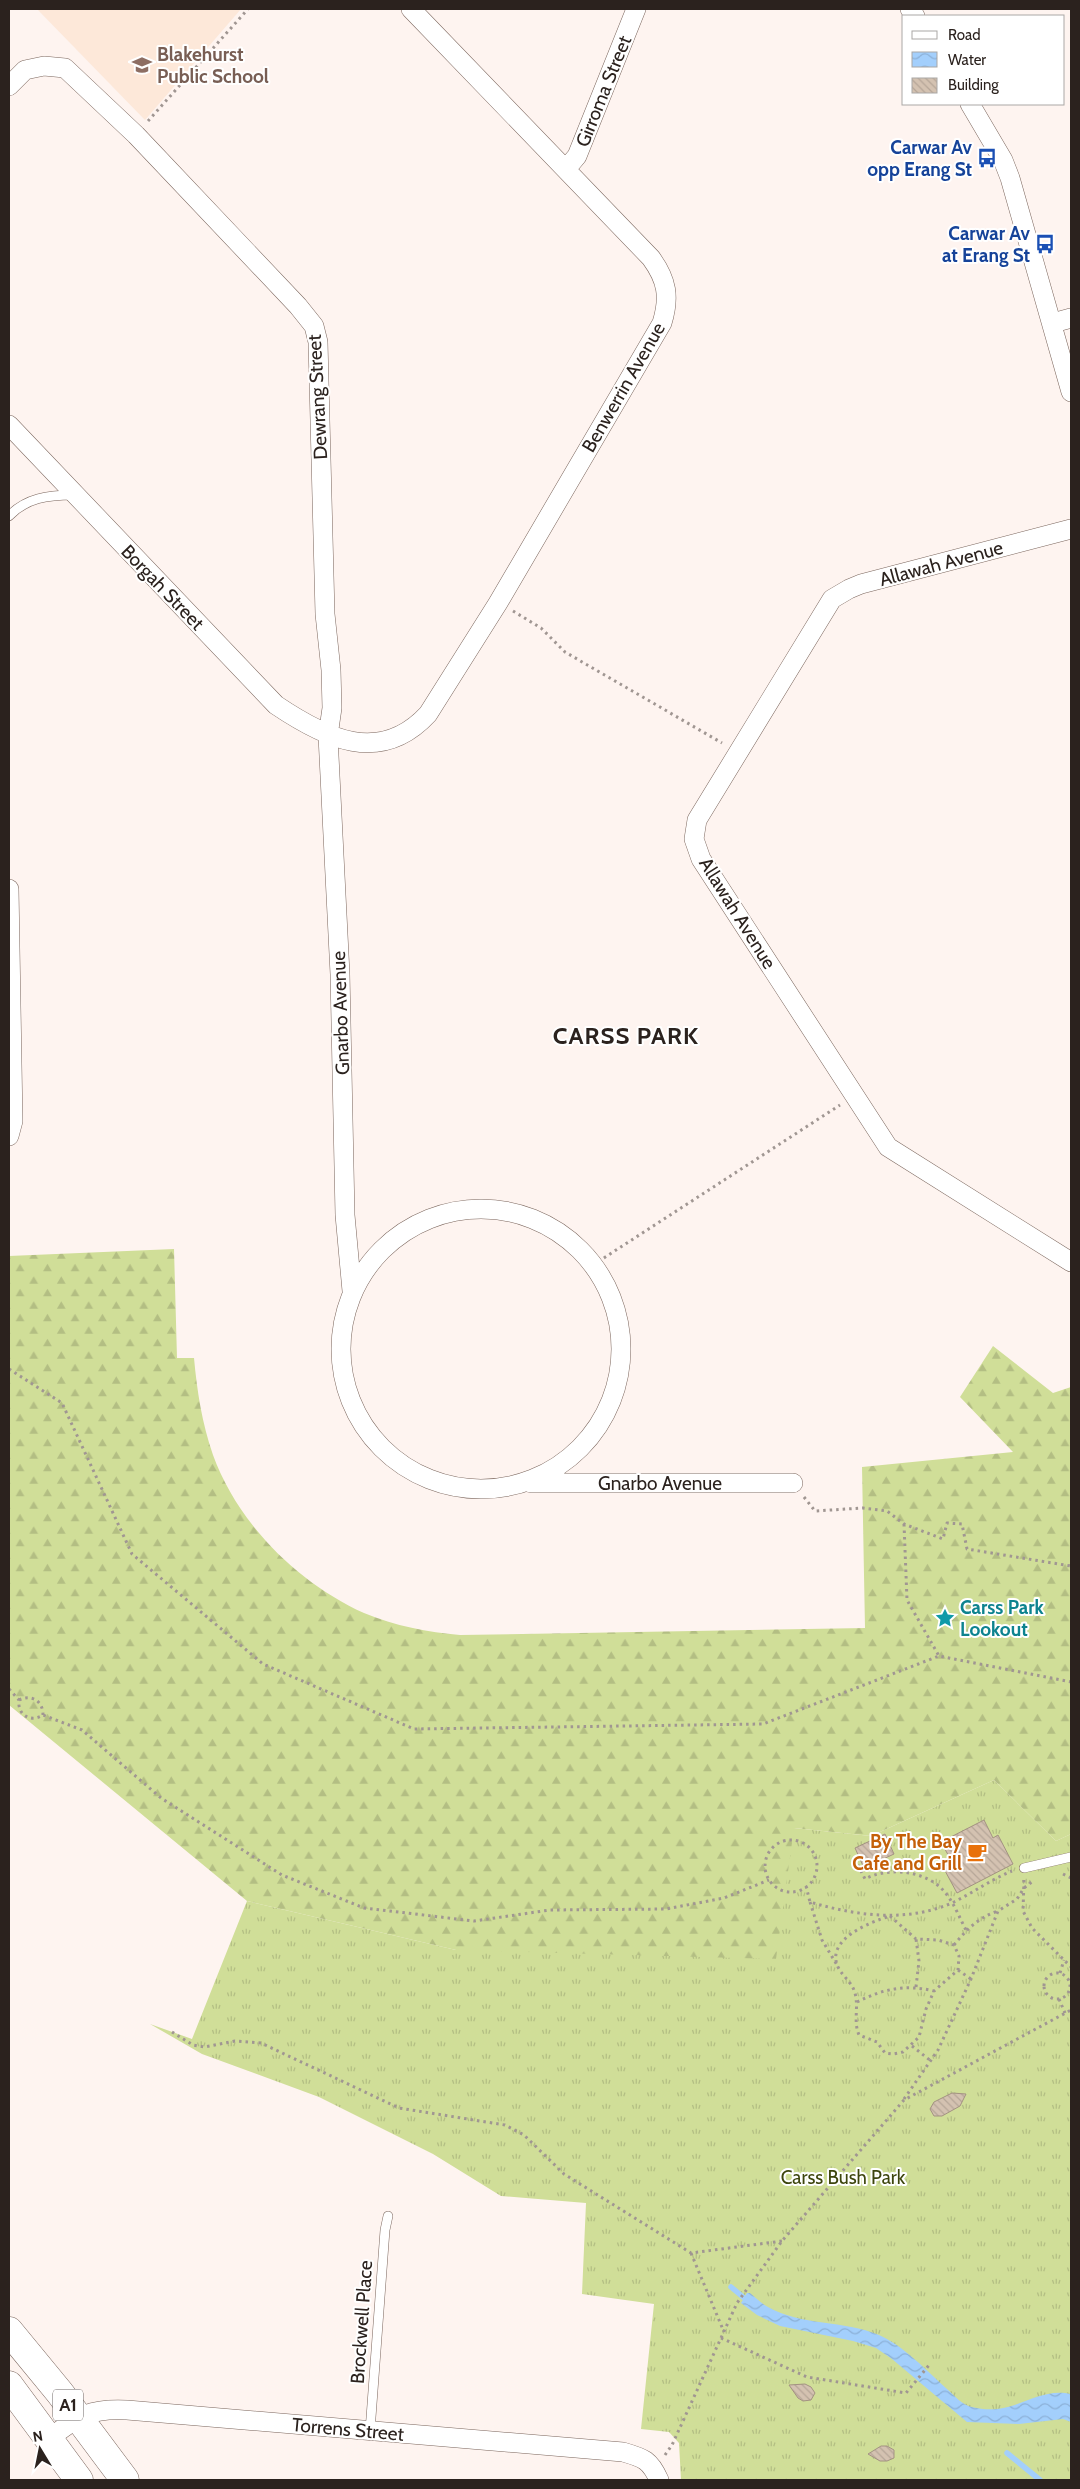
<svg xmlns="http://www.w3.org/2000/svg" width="1080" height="2489" font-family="Cabin,sans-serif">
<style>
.education{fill:#fde8d9}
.grass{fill:url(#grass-tufts)}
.forest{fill:url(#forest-firs)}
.water{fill:url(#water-waves)}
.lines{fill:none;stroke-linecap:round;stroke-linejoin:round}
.stream{stroke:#a3cffc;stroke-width:5.5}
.building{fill:url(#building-back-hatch);stroke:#a39282}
.lane-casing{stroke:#7b665d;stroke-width:10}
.street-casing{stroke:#7b665d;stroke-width:20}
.highway-casing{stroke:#7b665d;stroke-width:29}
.path{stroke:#a09692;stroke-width:3;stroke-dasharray:2.5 4;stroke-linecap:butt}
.lane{stroke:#fff;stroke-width:9}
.street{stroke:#fff;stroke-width:19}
.highway{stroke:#fff;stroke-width:28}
.labels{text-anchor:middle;stroke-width:4;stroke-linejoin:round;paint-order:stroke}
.shield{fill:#fff;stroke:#6b6462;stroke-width:1}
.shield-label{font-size:18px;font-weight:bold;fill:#2b221e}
.education-label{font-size:19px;font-weight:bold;fill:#785e54;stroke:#fff;text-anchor:start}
.street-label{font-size:19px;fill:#2b221e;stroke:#fff}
.transit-label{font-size:19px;font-weight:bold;fill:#164399;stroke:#fff;text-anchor:end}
.culture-label{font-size:19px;font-weight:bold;fill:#0d838f;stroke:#fff;text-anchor:start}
.food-label{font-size:19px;font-weight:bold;fill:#c56008;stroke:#fff;text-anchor:end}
.park-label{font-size:19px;fill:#3d450d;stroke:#fff}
.district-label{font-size:24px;font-weight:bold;letter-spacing:1px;fill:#2b221e;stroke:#fff}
</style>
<defs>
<pattern id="grass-tufts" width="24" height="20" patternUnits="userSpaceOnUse" patternTransform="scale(1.25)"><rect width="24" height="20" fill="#d0de98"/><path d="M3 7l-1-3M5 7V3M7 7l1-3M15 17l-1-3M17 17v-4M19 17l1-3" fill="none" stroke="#b3be83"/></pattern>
<pattern id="forest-firs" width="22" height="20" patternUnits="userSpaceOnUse" patternTransform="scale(1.25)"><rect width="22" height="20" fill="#d0de98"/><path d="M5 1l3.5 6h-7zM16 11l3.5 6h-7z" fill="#b3be83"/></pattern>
<pattern id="water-waves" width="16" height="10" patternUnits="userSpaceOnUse" patternTransform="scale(1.25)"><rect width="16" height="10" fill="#a3cffc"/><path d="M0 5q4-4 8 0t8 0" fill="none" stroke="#8cb1d8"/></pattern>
<pattern id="building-back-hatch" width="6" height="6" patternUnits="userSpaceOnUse" patternTransform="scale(1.25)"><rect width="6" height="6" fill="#d4c2b1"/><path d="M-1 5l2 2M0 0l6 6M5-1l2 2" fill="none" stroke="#b6a698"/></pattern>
</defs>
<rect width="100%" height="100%" fill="#fef4f0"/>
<path class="education" d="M37,9H241L145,120Z"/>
<path class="grass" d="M994,1780L1056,1841L1071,1834V2480H681L679,2443L669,2432L641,2429L654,2304L582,2294L586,2203L501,2196L433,2154L319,2097L202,2054L150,2024L192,2039L247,1901L456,1950L794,1828L871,1836Z"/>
<path class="forest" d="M174,1249L177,1358H194C197,1391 202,1423 213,1455C238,1524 298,1583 364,1613C395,1626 428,1632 460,1635L865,1628L862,1467L1013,1452L960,1397L993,1346L1053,1393L1071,1387V1834L1056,1841L994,1780L871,1836L794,1828L776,1959L456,1950L247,1901L9,1705V1256Z"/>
<path class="water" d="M747,2293H750C756,2298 762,2304 768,2307C801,2326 844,2320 879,2335C904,2346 927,2371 947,2389C955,2396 962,2405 972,2407C1014,2418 1035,2386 1071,2394V2422L1063,2419L1019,2424L967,2422L892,2359L876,2348L853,2341L780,2326L757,2315L741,2303Z"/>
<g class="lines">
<path class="stream" d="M731,2287L749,2302
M1007,2453L1040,2480"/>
</g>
<path class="building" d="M984,1820L993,1838L998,1835L1013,1864L957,1893L943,1867L952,1862L941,1842Z
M885,1834L894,1854L864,1868L855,1848Z
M952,2093L966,2094L960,2106L942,2116H934L930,2109L934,2102Z
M805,2384L811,2387L815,2393L811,2400L803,2401L798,2398L789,2385Z
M881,2446H887L894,2450V2458L887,2461H880L868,2454Z"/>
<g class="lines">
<defs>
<path id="lane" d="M9,516C26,498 48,495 73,495
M1024,1868L1071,1857
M370,2431L385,2230L388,2216"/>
<path id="street" d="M910,9L915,16
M9,86L25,70L44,66L65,68L136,135L298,306L314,326L318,342L325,614L331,670L332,708L328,736L340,974L345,1215L352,1291
M970,104L1003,160L1010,178L1071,392
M566,169L577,156L636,9
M1053,323L1071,318
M9,425L276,705C325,738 380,766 428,714L498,603L662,323C670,297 667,280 651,258L411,9
M1071,529L861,584L849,589L832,599L697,820L694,839L701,859L888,1147L1071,1262
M9,889L13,1121L9,1136
M341 1349a140 140 0 1 1 280 0a140 140 0 1 1-280 0Z
M531,1483H793
M50,2438C78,2416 90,2408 127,2410L623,2452C644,2458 650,2460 659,2480"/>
<path id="highway" d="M9,2331L60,2393L125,2480
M9,2385L79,2480"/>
</defs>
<use href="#lane" class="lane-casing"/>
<use href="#street" class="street-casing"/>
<use href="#highway" class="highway-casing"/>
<path class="path" d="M148,121L248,9
M513,611L541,628L565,652L722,743
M593,1265L840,1105
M9,1369L62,1403L132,1554L263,1664L414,1729L763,1724L939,1656L1071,1682
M804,1497L815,1511L863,1508L887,1511L904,1524L943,1539L947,1523L962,1524L967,1549L1071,1566
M904,1524L907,1600L939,1656
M9,1689L19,1700C17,1715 31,1723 43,1715L82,1730L161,1798L282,1875L364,1908L474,1921L550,1910L666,1909L724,1898L769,1880
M19,1700C32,1694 43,1701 43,1715
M765 1866a26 26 0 1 1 52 0a26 26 0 1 1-52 0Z
M855,1859L865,1879C888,1867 923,1870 942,1889C953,1900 959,1917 966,1930
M1063,1874L1071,1878
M1024,1880L1023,1911L1032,1928L1071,1967
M806,1886L810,1902C857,1916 908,1923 954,1902C974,1892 992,1879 1012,1871
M810,1902L822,1940L837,1965
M890,1916L916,1939L938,1940L954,1945L959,1956L958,1970L934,1991L926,2009L919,2037L903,2052L893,2054L885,2053L877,2042L859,2035C853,2021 859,2008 855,1993C852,1982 843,1977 838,1967C825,1939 871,1922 890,1916Z
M954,1945C966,1930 979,1917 998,1911
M958,1970L971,1979
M1044 1986a13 13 0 1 1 26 0a13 13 0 1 1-26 0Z
M1060,1973L1064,1960
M916,1987L919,1961L916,1939
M1059,1999L1065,2013
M857,2002C883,1989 905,1984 934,1991
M172,2032L193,2045L204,2047L235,2041L261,2043L399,2108L505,2125L524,2135L564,2174L691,2253L782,2241
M912,2046L931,2061
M904,2099L938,2050L971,1979L998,1911L1017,1899L1024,1888L1033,1881
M691,2253L724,2332
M721,2338L807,2377L906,2393L930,2364
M665,2455L672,2445L737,2303L782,2241L904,2100L1071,2010"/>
<use href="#lane" class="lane"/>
<use href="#street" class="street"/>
<use href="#highway" class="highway"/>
</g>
<defs>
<symbol id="school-bare" viewBox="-9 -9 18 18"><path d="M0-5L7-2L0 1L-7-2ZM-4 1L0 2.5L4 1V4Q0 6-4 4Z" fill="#8d6e63" stroke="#fff" stroke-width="2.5" paint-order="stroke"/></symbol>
<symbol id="bus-bare" viewBox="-9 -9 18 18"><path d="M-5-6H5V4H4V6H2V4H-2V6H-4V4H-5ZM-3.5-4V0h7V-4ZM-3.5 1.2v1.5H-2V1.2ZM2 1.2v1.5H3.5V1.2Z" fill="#1a4fb4" stroke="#fff" stroke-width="2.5" paint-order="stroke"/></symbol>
<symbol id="sight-bare" viewBox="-9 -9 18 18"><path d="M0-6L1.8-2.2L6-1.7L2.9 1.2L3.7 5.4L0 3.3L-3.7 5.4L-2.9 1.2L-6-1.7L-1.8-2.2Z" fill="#0f9aa8" stroke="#fff" stroke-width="2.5" paint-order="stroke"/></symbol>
<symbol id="cafe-bare" viewBox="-9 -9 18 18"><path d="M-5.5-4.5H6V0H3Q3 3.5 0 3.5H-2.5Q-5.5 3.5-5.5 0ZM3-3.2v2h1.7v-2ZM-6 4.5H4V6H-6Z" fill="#e8710a" stroke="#fff" stroke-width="2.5" paint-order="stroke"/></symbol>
</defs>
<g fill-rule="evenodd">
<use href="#school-bare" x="128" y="51" width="28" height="28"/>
<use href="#bus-bare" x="973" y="144" width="28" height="28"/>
<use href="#bus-bare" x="1031" y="230" width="28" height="28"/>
<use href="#sight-bare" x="931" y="1604" width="28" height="28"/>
<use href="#cafe-bare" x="963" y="1838" width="28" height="28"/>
</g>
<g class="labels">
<rect class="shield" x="53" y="2389.5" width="30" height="31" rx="4"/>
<g class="shield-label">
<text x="68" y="2411">A1</text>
</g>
<g class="education-label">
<text x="157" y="61">Blakehurst<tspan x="157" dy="22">Public School</tspan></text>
</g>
<g class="street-label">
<text transform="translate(603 91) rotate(-68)" y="7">Girroma Street</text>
<text transform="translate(623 387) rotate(-60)" y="7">Benwerrin Avenue</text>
<text transform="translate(317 397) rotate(-93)" y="7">Dewrang Street</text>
<text transform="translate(941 563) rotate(-15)" y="7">Allawah Avenue</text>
<text transform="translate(163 587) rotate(46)" y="7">Borgah Street</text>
<text transform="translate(738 913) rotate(58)" y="7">Allawah Avenue</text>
<text transform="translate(340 1013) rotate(-92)" y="7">Gnarbo Avenue</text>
<text x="660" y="1490">Gnarbo Avenue</text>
<text transform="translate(361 2322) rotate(-86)" y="7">Brockwell Place</text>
<text transform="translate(348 2429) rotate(5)" y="7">Torrens Street</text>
</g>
<g class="transit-label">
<text x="972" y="154">Carwar Av<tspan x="972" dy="22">opp Erang St</tspan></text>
<text x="1030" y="240">Carwar Av<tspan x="1030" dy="22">at Erang St</tspan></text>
</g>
<g class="culture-label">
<text x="960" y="1614">Carss Park<tspan x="960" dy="22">Lookout</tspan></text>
</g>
<g class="food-label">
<text x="962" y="1848">By The Bay<tspan x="962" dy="22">Cafe and Grill</tspan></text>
</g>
<g class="park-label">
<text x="843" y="2184">Carss Bush Park</text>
</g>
<g class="district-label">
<text x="626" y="1044">CARSS PARK</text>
</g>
</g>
<rect width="1080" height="2489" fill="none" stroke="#2b221e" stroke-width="20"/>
<rect x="902" y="15" width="162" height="90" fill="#ffffff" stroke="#aaa7a5"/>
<rect x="912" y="31" width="25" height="8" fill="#ffffff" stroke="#aaa7a5"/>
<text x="948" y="40" font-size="15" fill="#2b221e">Road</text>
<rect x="912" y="52" width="25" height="15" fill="url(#water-waves)" stroke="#aaa7a5"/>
<text x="948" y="65" font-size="15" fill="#2b221e">Water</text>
<rect x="912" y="78" width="25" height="15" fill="url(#building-back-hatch)" stroke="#aaa7a5"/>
<text x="948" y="90" font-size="15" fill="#2b221e">Building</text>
<g transform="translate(40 2449) rotate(350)" stroke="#ffffff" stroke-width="4" paint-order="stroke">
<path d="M0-4L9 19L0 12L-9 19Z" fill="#2b221e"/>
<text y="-8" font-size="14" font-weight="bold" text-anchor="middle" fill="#2b221e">N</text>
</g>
</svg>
